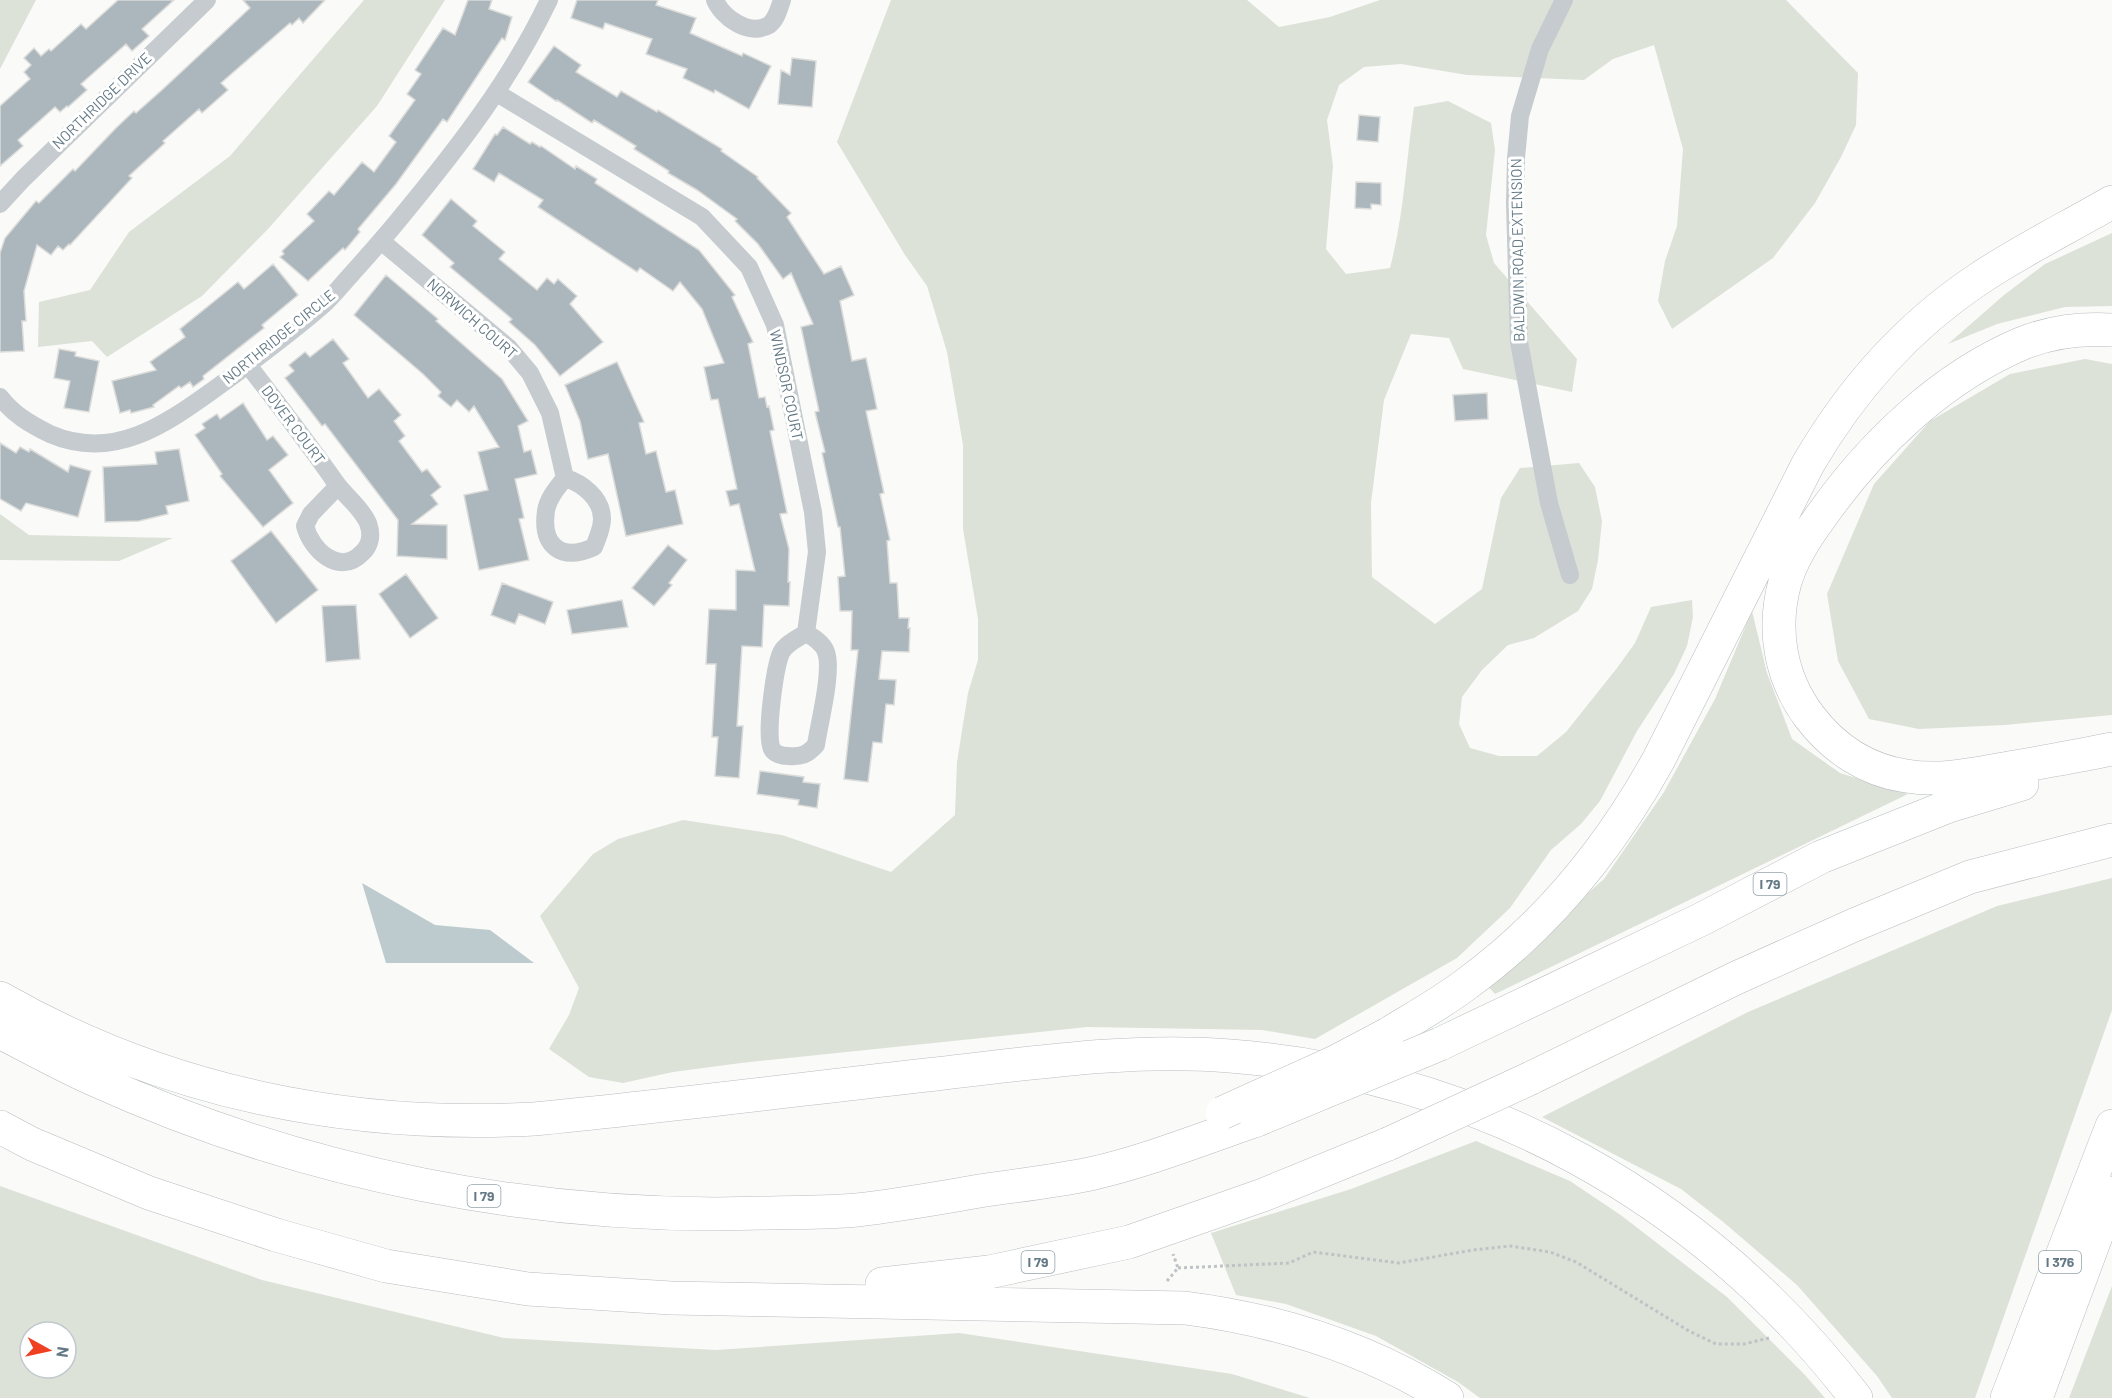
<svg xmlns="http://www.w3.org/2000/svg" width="2112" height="1398" font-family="Barlow,sans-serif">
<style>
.green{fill:#dce2d8;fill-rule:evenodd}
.water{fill:#bdcbce}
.building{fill:#abb7bc;stroke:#dcdcda;stroke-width:1.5}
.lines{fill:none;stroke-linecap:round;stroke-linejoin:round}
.highway-casing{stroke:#b8bdc0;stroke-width:34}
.path{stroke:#bfc3c5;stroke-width:3;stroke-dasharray:3 3;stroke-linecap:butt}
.street{stroke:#c5cbce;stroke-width:18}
.highway{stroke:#fff;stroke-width:33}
.highway-bridge-casing{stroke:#b8bdc0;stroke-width:34;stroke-linecap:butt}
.highway-bridge{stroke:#fff;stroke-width:33}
.labels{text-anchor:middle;stroke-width:6;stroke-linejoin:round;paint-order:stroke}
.shield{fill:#fff;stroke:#92a1aa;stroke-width:1.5}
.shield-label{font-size:14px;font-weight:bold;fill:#637985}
.street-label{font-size:15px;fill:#637985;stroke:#fff}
</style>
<rect width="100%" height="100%" fill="#fafaf8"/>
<path class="green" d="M0,0H36L0,69Z
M364,0H445L377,106L268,229L202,296L107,357L92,341L38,347L39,302L90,290L129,232L230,156Z
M891,0H1247L1279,27L1330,17L1380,0H1786L1858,73L1856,125L1841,157L1815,203L1773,258L1672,329L1658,301L1665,261L1677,226L1683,149L1654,45L1613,59L1584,80L1467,75L1401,64L1364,67L1339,85L1327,120L1333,166L1326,249L1346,274L1390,268C1404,215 1406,161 1414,107L1448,101L1491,123L1495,150L1486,235L1494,263L1577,359L1572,392L1463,369L1449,338L1411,334L1384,400L1371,503L1372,577L1435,624L1482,589L1501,498L1520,468L1579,463L1595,487L1602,521L1598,560L1592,589L1578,611L1534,638L1508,645L1482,670L1462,697L1459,724L1470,748L1499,756H1537L1566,732L1617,668L1635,643L1651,607L1692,600L1693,617L1687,646L1674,674L1637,731L1600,801L1581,824L1551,850L1510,908L1457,958L1315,1039L1262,1030L1087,1027L741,1063L673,1072L623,1083L589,1077L549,1049L569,1015L579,988L540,916L593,854L618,839L683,820L782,835L891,872L955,815L957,762L968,693L978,660V619L963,529V445L947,352L927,286L905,255L837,142Z
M2112,233V306L2065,307L1997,324L1948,344L2004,295L2045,264Z
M2085,359L2112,364V715L2005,725L1919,729L1869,719L1838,661L1827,594L1874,484L1930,421L2010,374Z
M0,514L29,535L173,538L119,561L0,560Z
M1752,611L1767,673L1792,739L1840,773L1908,794L1495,994L1485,983L1604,879L1664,792L1715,699Z
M2112,878V1010L1975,1398H1892L1877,1376L1797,1285L1722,1221L1681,1189L1542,1117L1748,1012L1997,906Z
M1476,1141L1570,1181L1622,1216L1727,1297L1805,1375L1825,1398H1480L1458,1382L1376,1336L1286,1304L1236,1295L1211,1233L1351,1189Z
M0,1186L262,1280L504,1338L716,1350L959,1333L1232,1374L1310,1398H0ZM30,1332H66V1368H30Z
M2112,1286V1398H2069Z"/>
<path class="water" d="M362,883L435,925L490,930L534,963H386Z"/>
<path class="building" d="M118,0H174L142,29L149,36L132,51L126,44L81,84L87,90L68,107L67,106L60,112L55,107L18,140L23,146L0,166V106L30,79L24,72L31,65L24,58L34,48L41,56L49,49L51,51L81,24L86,29Z
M243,0H325L303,23L299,18L292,25L290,23L221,83L228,90L202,113L199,109L163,141L165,143L129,176L132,178L70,245L69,244L63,250L58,246L51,255L37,245L24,291L26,321H22L24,351L0,352V253L5,238L36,201L39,203L73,169L75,171L116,128L134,111L136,113L163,89L250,8Z
M468,0H492L489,9L512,17L505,40L502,38L447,122L443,119L396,184L358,229L360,232L345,250L343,248L308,281L280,257L284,254L282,251L314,221L307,214L329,191L334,195L362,162L374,172L396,142L389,136L415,100L407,94L421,74L415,70L443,28L455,35Z
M577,0H658L656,5L696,18L690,33L742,56L743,53L771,66L749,109L715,90L714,93L683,78L687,69L646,54L652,39L605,23L603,29L571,18Z
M554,46L581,65L576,72L617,97L621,91L657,112L658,110L722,149L721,151L758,177L757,178L791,213L787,217L824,274L841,266L854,295L840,301L852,361L866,358L870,376L877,409L866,411L884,493L880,494L890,540L887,541L890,583H897L899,618H909L908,628H910L909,652L882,651L879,679L896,680L894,705L886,704L882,743L873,742L868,782L844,779L858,650H851L852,611H840L838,577L845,576L840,527H838L822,453L825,452L815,412L819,411L801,327L813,324L791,273L783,279L758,244L735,221L737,219L697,190L668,173L669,171L634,149L636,146L594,120L592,123L557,100L556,101L528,82Z
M792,58L816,61L812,107L778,104L781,70L790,75Z
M1359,115L1380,117L1378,142L1357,140Z
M503,127L530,144L532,142L540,147L541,146L575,169L576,166L597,179L595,183L699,250L735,295L732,297L753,342L748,344L759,398L765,397L767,407L769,406L774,430L770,431L787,513L780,514L789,549L788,582H790L789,606L764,605L762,647L742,646L737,726H743L739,778L715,776L718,737H712L716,664H706L709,609L736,610V570L755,571L739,504L730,506L726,491L737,489L718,399L711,400L704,367L724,363L702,309L680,282L673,291L640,268L637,272L538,207L543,200L499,173L494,182L473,169L495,134L497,135Z
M1356,182L1381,183V205L1371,204V209L1355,208Z
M451,199L477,221L473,226L505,252L499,259L537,290L547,278L554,284L558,279L577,296L570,304L603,342L560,376L535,345L509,322L512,319L450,267L454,263L422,235Z
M273,264L298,295L262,325L264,328L203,376L204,379L193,387L190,382L181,388L179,386L153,405L154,407L131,413L130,410L120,413L112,381L156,370L150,362L185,337L180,329L238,282L244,289Z
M386,275L438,319L436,321L502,379L528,421L518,426L524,452L531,450L537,474L515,479L524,518L519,519L529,560L479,570L464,495L488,490L478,452L499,447L474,406L469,412L457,400L451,407L438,396L441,392L423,374L354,315Z
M333,339L349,359L343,363L368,398L379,389L401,415L394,421L405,436L399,441L422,472L427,469L441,487L431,495L438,504L412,524L447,525V559L397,556L398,520L325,424L322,426L285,378L294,371L289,365L305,352L310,357Z
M59,349L76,352L75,356L99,361L89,412L64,408L70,381L54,378Z
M617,362L644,422L639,423L646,454L656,451L666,492L675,490L683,524L626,536L608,454L588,459L580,421L565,385Z
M1487,393L1488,419L1455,421L1453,395Z
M243,403L267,440L273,436L288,455L269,470L293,503L263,527L220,476L222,474L195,435L205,428L202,424L217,414L220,419Z
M0,443L16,453L20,447L29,452L30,449L68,472L70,465L91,471L78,517L26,503L21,511L0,499Z
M179,449L189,501L166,506L168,514L139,521L105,522L103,467L157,464L155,452Z
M271,531L318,590L276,623L231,561Z
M668,545L687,560L669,583L672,585L654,606L632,588Z
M406,574L438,618L410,638L379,594Z
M502,583L553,602L545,624L519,614L515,624L491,615Z
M622,600L628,627L572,634L567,610Z
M356,605L360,659L326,662L322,606Z
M760,771L804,777L803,782L820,784L817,808L798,805L799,800L757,794Z"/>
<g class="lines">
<defs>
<path id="highway" d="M2112,330C2082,328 2051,332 2023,343C1942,377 1872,444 1822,515C1807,535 1792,558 1785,582C1772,629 1780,677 1809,716C1833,748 1866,770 1906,776C1941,782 1975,774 2009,768C2044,762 2078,756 2112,749
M0,998C164,1092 347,1129 534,1119C668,1106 802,1089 936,1074C1033,1063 1132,1048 1230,1056C1481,1075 1703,1199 1856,1398
M0,1032C31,1048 62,1065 93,1079C302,1174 537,1221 766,1213C796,1212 827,1213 857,1210C901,1205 944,1197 986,1190C1021,1185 1056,1181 1090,1174C1147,1161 1202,1139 1257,1120
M1388,1034C1414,1018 1441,1003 1465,985C1548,925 1610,848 1659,759L1808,464C1850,392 1907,327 1977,280C2020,251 2067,228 2112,202
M1440,1044L1702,919L1821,857L1949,806L2022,784
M1531,1078L1736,978L1854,925L1970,877L2112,840
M0,1127L32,1144L149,1193L276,1235L386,1266L528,1289L671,1298L1185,1308C1279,1320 1367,1348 1447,1398
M882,1284L989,1272L1129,1242L1263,1195L1388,1144
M2007,1398L2112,1126
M2036,1398L2112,1193"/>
</defs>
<use href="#highway" class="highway-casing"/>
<path class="path" d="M1178,1268L1289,1263L1313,1252L1399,1263L1473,1250L1510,1246L1550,1252L1576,1262L1689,1331L1716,1344H1744L1769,1338
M1167,1281L1178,1268L1173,1254"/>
<path class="street" d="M715,0C722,17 749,37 769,25C777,19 779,8 782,0
M1564,0L1540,49L1520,116L1516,158L1515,203L1519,342L1549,503L1570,575
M497,93L702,217L749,267L775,325L813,512L817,552L806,633C798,638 785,644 781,653C775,667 765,736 772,749C775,754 782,756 788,756C801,757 807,755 816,745C819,724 833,671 826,652C823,643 813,637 806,633
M0,204L23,179L207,0
M381,241L509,348L530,373L550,413L565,478C557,488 548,498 546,511C541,546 561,562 594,547C597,539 602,529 602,519C602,498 582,483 565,478
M248,365C278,404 308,443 336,483C346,497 361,507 368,523C372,534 371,545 362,553C339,577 311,549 305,526L311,514L338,486
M0,397C14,415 30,424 50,434C117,463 171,420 223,383C257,358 291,333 323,305C332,297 340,287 348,278C366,258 384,238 401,217C457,149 511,80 549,0"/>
<use href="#highway" class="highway"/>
<defs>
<path id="highway-bridge" d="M1222,1113L1335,1062L1388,1034
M1257,1120L1440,1044
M1388,1144L1531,1078"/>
</defs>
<use href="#highway-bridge" class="highway-bridge-casing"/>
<use href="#highway-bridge" class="highway-bridge"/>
</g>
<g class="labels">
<g class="shield">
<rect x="1753.5" y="873" width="33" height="22" rx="4.5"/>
<rect x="467.5" y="1185" width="33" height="22" rx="4.5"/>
<rect x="1021.5" y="1251" width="33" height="22" rx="4.5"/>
<rect x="2039" y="1251" width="42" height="22" rx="4.5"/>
</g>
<g class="shield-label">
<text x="1770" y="889">I 79</text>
<text x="484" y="1201">I 79</text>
<text x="1038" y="1267">I 79</text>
<text x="2060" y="1267">I 376</text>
</g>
<g class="street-label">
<text transform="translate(102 101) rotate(-44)" y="5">NORTHRIDGE DRIVE</text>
<text transform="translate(1518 250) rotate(-91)" y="5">BALDWIN ROAD EXTENSION</text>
<text transform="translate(472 319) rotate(41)" y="5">NORWICH COURT</text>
<text transform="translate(279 337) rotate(-39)" y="5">NORTHRIDGE CIRCLE</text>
<text transform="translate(786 385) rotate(78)" y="5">WINDSOR COURT</text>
<text transform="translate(293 425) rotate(53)" y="5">DOVER COURT</text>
</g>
</g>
<g transform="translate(48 1350) rotate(98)"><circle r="28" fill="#ffffff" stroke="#c1c9ce" stroke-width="1.5"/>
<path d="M0-4.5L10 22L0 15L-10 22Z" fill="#f04022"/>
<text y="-9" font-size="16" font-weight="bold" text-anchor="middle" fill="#637985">N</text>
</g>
</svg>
